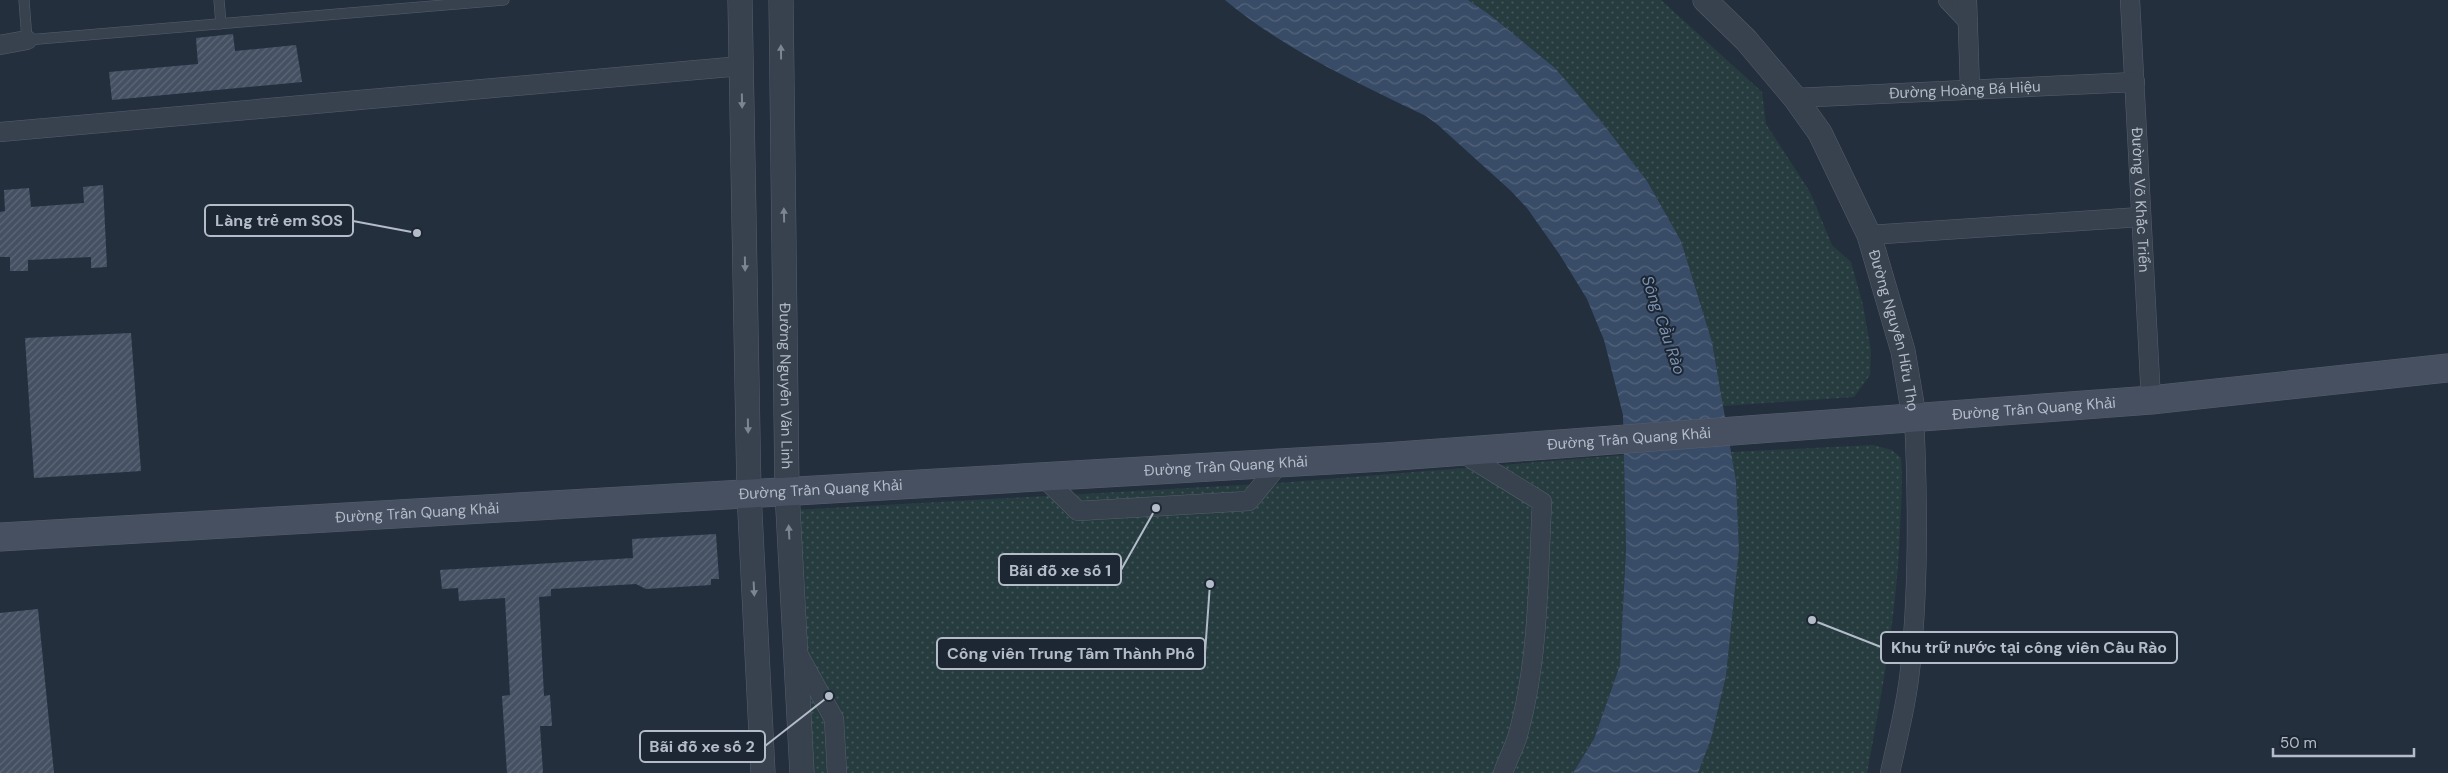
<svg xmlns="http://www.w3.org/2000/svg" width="2448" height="773" font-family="'DM Sans',sans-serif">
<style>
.park{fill:url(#park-dots)}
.water{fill:url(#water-waves)}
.building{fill:url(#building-hatch)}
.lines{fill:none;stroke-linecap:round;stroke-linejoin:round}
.service-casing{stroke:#565f6c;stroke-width:11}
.minor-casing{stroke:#565f6c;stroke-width:20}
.tertiary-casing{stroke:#565f6c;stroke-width:25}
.secondary-casing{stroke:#565f6c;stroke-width:29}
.service{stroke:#38414e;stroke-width:10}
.minor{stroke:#38414e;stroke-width:19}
.tertiary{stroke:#38414e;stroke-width:24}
.secondary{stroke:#465061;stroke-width:28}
.oneway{fill:#7c8592}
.labels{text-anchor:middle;stroke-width:4;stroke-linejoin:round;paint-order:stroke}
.street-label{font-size:15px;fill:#b4bcc9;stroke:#1d2633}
.water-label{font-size:16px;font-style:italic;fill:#7c92b1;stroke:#1d2633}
.leader{fill:none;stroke:#b4bcc9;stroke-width:2}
.callout-dot{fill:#b4bcc9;stroke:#1d2633;stroke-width:2}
.callout{fill:#1d2633;stroke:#b4bcc9;stroke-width:2}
.callout-label{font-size:16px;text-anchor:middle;font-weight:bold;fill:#b4bcc9}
</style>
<defs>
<pattern id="park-dots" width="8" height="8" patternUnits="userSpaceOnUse" patternTransform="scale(1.25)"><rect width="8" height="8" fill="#263c3f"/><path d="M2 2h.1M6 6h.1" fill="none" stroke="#435659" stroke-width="1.8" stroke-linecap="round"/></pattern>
<pattern id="water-waves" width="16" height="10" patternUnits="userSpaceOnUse" patternTransform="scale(1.25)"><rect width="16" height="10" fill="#394c67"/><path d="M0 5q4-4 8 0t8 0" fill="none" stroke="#53647b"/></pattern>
<pattern id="building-hatch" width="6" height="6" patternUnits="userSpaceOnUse" patternTransform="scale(1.25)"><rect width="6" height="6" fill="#455162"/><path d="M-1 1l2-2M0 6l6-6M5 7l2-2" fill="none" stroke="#5d6877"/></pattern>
</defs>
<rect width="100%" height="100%" fill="#242f3e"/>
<path class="park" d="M1468,0H1661L1762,92L1766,124L1810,192L1832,245L1851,262L1863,305L1871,351L1870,375L1854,397L1723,406L1712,342L1681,241L1647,181L1600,120L1555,68L1490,15Z
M1873,445L1892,450L1901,458C1903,482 1901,506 1900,531C1897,612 1882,693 1867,773H1698L1711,739L1726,676L1739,550L1736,481L1731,452Z
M1624,455L1626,549L1620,665L1594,739L1573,773H804L795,510L1278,483Z"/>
<path class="water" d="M1225,0H1468L1490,15L1555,68L1600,120L1647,181L1681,241L1712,342L1736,481L1739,550L1726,676L1711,739L1698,773H1573L1594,739L1620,665L1626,549L1623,415L1604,340L1587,299L1560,255L1527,208L1511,191L1438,125L1426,116C1356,82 1285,50 1225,0Z"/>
<path class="building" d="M233,34L235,51L296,45L302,82L112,100L109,72L198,64L196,38Z
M103,185L107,267L91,268V257L28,260V271H10V257H0V212L5,211L4,190L29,188L31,207L84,203L83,187Z
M131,333L141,471L34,478L25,338Z
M716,534L719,579H711V585L646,589L636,584L551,589V596L539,597L544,696L550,695L552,726H540L543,773H507L502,696L510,695L505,598L459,601L458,588L442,589L440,570L633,558L632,539Z
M38,609L54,773H0V613Z"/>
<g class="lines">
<defs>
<path id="service" d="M24,0L27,40L504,0
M219,0L221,24"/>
<g id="minor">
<path d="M1948,0L1968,21"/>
<path d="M1967,0L1970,89"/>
<path id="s1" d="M2130,0L2151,400"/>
<path d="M0,45L27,40"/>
<path id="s2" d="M1795,98L2135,82"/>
<path d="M0,132L741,66"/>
<path d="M1869,235L2140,217"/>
<path d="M1459,451L1542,502C1538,580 1539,662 1517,738C1513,750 1507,761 1503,773"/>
<path d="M1042,476L1078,511L1249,501L1280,463"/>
<path d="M797,652L834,719L837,773"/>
<path d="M1890,773C1898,736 1908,698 1911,660C1919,579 1918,498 1914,416"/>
</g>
<g id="tertiary">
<path d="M740,0L749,493L763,773"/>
<path id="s3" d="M781,0L787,491L802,773"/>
<path id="s4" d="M1705,0L1746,40L1795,98L1820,133L1869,235L1903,351L1914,416"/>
</g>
<g id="secondary">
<path id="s5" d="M0,537L1384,457L2151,400L2448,368"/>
</g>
</defs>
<use href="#service" class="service-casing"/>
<use href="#minor" class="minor-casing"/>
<use href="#tertiary" class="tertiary-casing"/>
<use href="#secondary" class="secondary-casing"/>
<use href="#service" class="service"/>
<use href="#minor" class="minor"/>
<use href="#tertiary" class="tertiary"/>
<use href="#secondary" class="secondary"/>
</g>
<defs><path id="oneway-solid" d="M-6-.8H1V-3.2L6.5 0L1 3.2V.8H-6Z" transform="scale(1.25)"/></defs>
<g class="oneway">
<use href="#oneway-solid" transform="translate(781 52) rotate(-91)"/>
<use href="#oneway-solid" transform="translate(742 101) rotate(89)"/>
<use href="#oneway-solid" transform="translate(784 215) rotate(-91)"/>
<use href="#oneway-solid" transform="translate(745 264) rotate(89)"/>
<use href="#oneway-solid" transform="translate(748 426) rotate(89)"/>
<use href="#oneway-solid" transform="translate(789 532) rotate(-93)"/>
<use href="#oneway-solid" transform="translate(754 589) rotate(87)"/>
</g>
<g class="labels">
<g class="street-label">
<text dy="5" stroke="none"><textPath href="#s2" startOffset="170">Đường Hoàng Bá Hiệu</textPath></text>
<text dy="5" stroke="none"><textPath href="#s1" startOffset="200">Đường Võ Khắc Triển</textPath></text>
<text dy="5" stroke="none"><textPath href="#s4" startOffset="388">Đường Nguyễn Hữu Thọ</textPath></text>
<text dy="5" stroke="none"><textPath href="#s3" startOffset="386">Đường Nguyễn Văn Linh</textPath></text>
<text dy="5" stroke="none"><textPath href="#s5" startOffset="2038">Đường Trần Quang Khải</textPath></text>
<text dy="5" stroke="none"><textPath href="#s5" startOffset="1632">Đường Trần Quang Khải</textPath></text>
<text dy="5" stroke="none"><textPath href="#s5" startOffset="1228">Đường Trần Quang Khải</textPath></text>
<text dy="5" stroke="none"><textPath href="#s5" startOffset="822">Đường Trần Quang Khải</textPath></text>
<text dy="5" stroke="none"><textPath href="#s5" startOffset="418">Đường Trần Quang Khải</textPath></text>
</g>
<g class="water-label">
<text transform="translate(1664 325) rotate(71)" y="6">Sông Cầu Rào</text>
</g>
</g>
<path class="leader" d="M417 233L353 221M1156 508L1121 570M1812 620L1881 647M1210 584L1205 653M829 696L765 746"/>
<g class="callout-dot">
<circle cx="417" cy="233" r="5"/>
<circle cx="1156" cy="508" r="5"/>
<circle cx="1812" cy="620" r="5"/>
<circle cx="1210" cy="584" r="5"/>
<circle cx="829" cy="696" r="5"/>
</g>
<g class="callout">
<rect x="205" y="205" width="148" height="31" rx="5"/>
<rect x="999" y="554" width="122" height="31" rx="5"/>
<rect x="1881" y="632" width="296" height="31" rx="5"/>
<rect x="937" y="638" width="268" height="31" rx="5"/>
<rect x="640" y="731" width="125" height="31" rx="5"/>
</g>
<g class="callout-label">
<text x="279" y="226">Làng trẻ em SOS</text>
<text x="1060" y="576">Bãi đỗ xe số 1</text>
<text x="2029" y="653">Khu trữ nước tại công viên Cầu Rào</text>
<text x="1071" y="659">Công viên Trung Tâm Thành Phố</text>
<text x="702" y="752">Bãi đỗ xe số 2</text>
</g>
<path d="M2273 748v8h141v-8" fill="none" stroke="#b4bcc9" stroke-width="2.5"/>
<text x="2280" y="748" font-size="15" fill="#b4bcc9" stroke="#1d2633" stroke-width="4" paint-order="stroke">50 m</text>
</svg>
